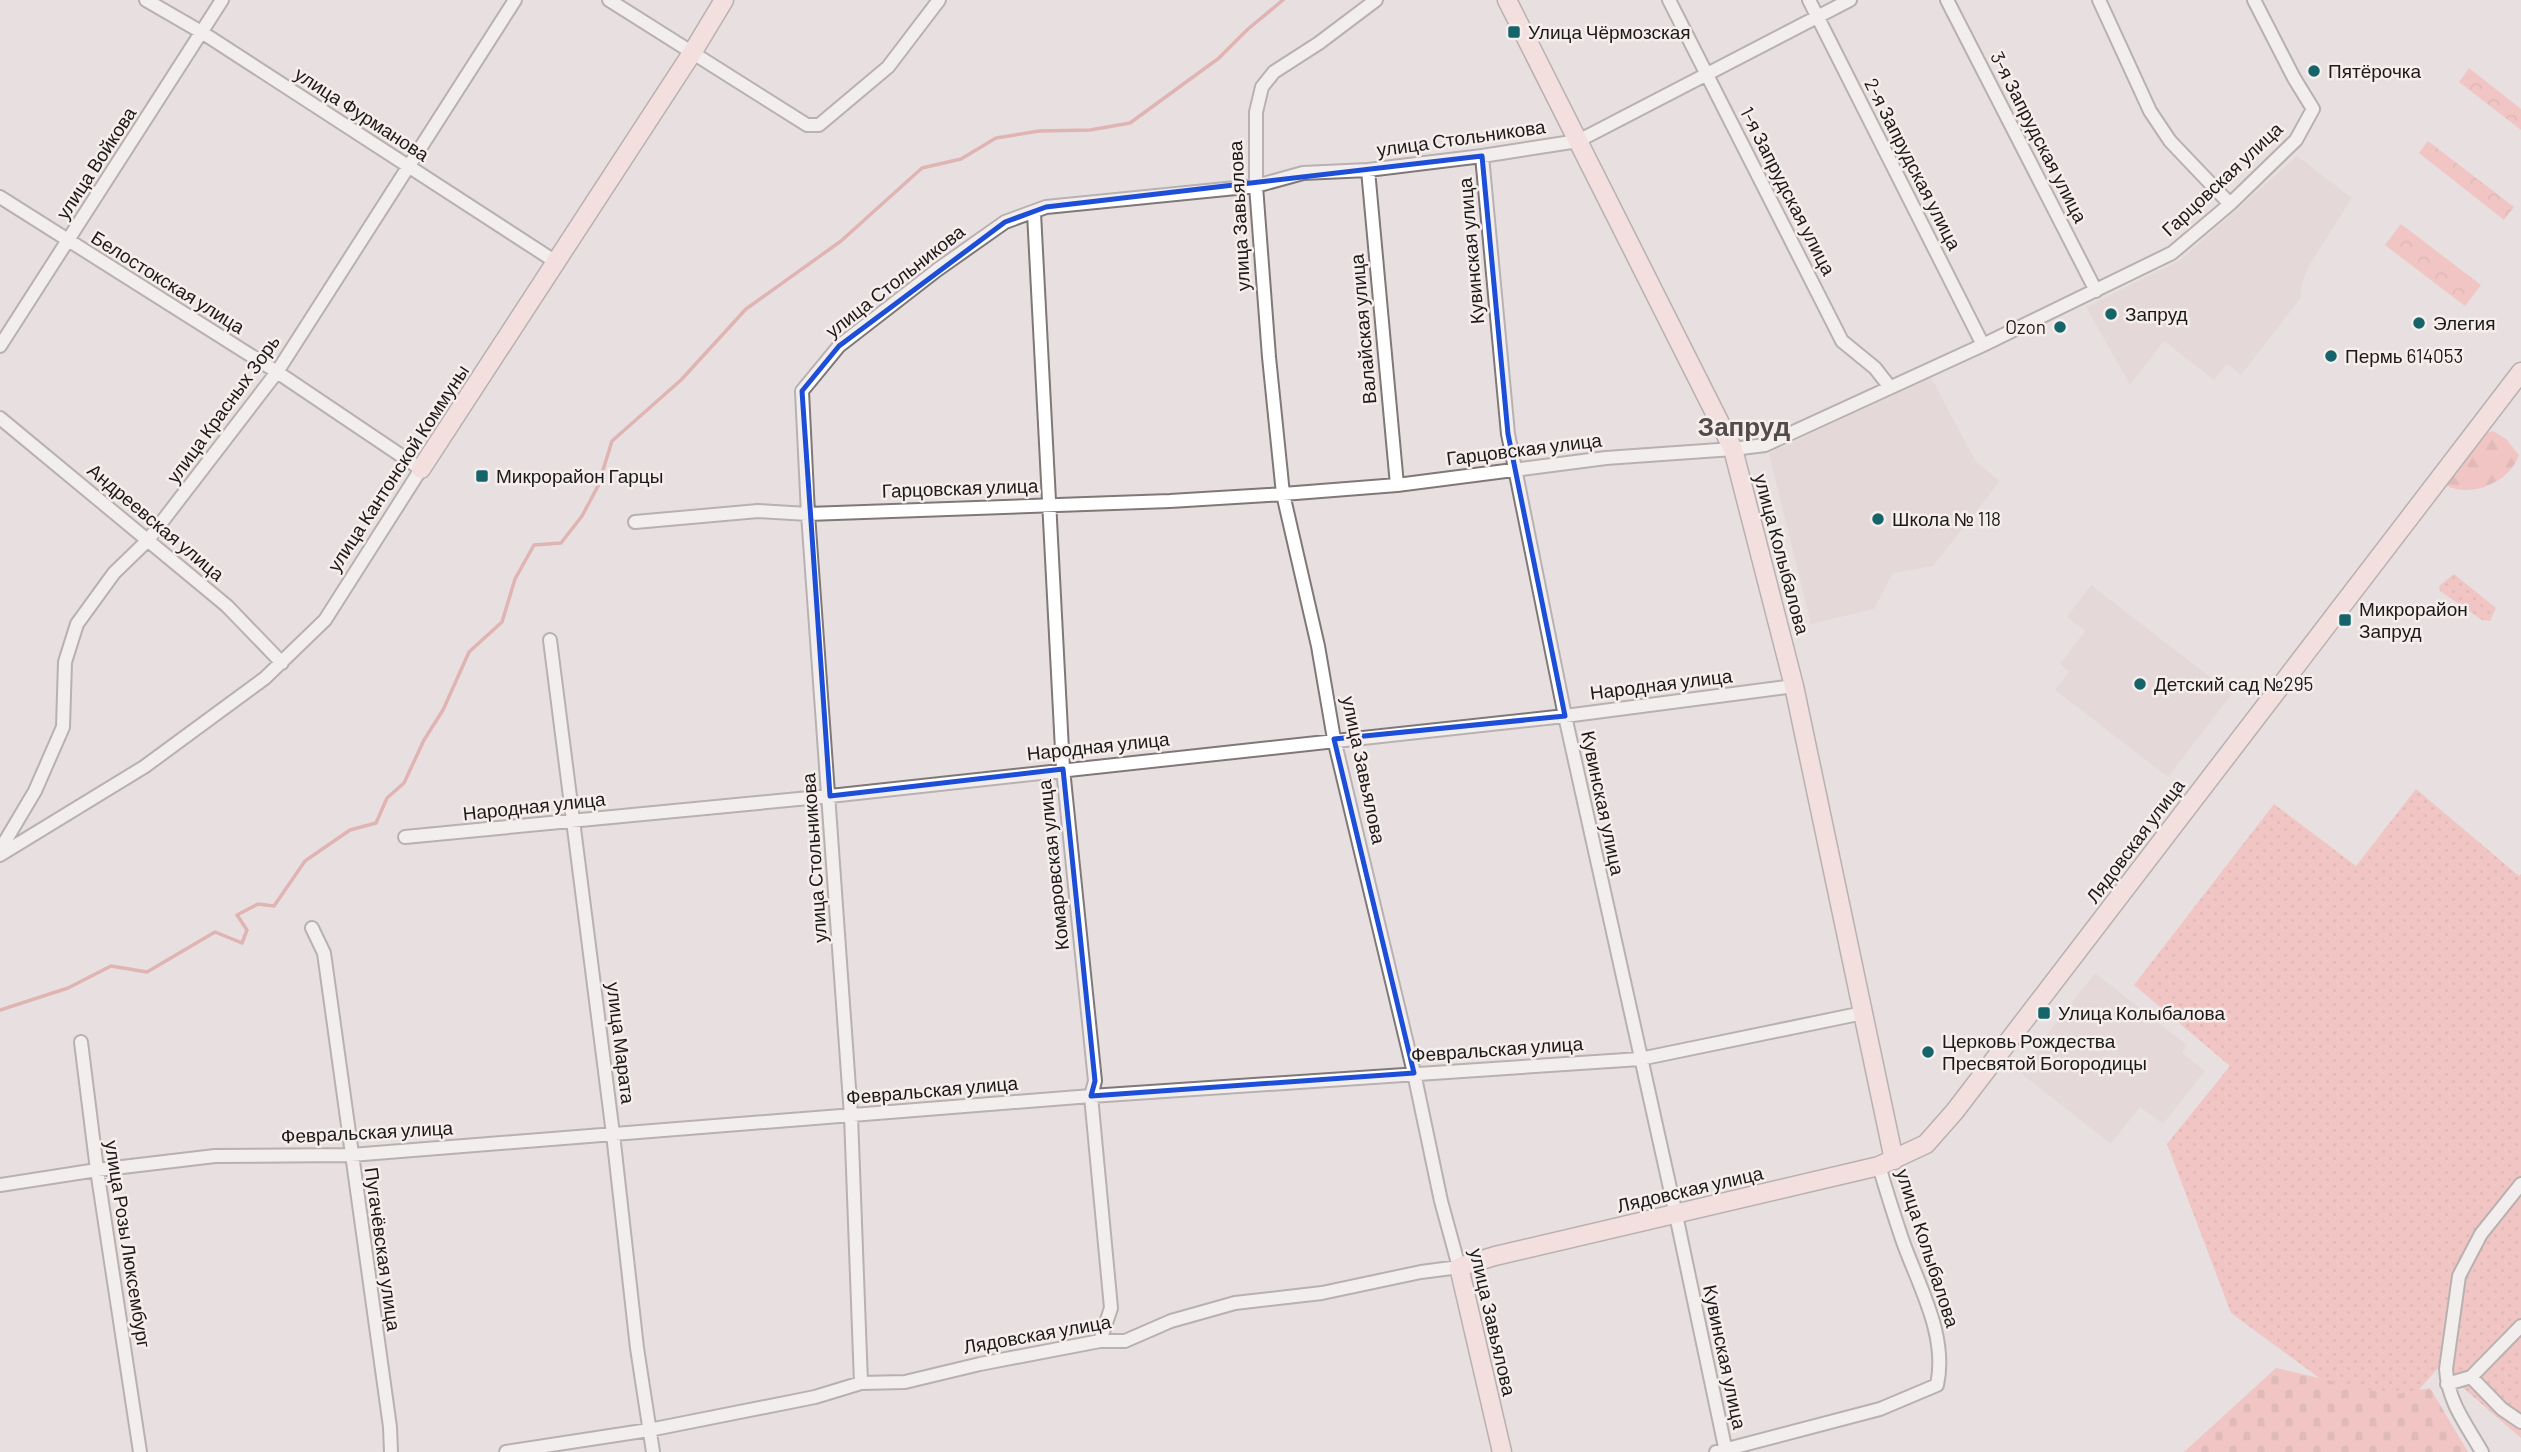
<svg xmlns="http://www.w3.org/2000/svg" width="2521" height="1452" font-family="Barlow,sans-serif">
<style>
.built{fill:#e1d0cf}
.grass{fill:url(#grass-dots)}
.forest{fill:url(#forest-firs)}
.cemetery{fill:url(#cemetery-stones)}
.park{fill:url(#park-crowns)}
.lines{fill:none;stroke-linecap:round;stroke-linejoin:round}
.stream{stroke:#d67e7a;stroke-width:3.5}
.street-casing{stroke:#7f7877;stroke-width:16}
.secondary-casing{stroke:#7f7877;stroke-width:21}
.street{stroke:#fff;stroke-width:12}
.secondary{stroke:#ffdddc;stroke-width:18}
.marked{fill:none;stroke:#1d4ed8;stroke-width:5;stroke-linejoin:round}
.poi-dot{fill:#15646a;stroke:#f5eeed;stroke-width:2.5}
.labels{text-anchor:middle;stroke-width:5;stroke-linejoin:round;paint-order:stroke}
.poi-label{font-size:19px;fill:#1c1919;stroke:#f5eeed;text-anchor:start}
.street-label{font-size:19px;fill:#1c1919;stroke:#f5eeed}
.district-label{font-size:26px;font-weight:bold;fill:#524b4b;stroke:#f5eeed}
</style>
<defs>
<pattern id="grass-dots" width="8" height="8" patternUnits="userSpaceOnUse" patternTransform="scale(1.75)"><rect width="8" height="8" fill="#fba4a0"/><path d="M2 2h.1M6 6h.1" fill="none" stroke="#d78d89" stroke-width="1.8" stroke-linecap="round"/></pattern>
<pattern id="forest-firs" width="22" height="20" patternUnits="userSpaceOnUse" patternTransform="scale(1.75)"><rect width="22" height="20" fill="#fba4a0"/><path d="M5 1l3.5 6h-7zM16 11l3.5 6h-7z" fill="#d78d89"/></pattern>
<pattern id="cemetery-stones" width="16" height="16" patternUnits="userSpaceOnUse" patternTransform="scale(1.75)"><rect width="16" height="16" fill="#fba4a0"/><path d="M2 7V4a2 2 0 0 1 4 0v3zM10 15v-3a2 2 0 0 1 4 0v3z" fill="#d78d89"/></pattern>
<pattern id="park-crowns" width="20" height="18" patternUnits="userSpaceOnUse" patternTransform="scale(1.75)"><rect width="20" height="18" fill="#fba4a0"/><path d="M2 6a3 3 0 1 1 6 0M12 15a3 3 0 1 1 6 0" fill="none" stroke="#d78d89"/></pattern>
</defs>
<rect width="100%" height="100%" fill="#e8e0e0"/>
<path class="built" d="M2297,156L2352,198L2310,264L2302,283L2300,299L2241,375L2227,364L2214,380L2164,341L2130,385L2086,307L2180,260Z
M1931,377L1976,462L2000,481L1933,566L1893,573L1874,609L1811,624L1769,453Z
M2091,585L2232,694L2168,777L2055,690L2069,672L2060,664L2085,631L2067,617Z
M2095,973L2187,1045L2182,1053L2205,1071L2163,1124L2140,1107L2111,1144L2018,1071Z"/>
<path class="grass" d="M2454,574L2496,608L2490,621L2482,620L2440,591L2439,586Z
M2416,789L2519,876L2521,874V1438L2439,1367L2386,1427L2231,1313L2167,1144L2230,1066L2134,985L2274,804L2356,866Z"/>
<path class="forest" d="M2493,431L2506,439L2519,455C2510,482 2471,499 2445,485L2482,434Z"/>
<path class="cemetery" d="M2276,1368L2391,1395L2430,1388L2468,1452H2184Z"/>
<path class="park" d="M2469,68L2521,109V130L2459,82Z
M2428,141L2514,207L2504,220L2419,153Z
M2401,224L2481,285L2465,306L2385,245Z"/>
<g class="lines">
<path class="stream" d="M0,1010L68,988L111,966L147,972L215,932L242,943L247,930L237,915L258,904L274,906L305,861L350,830L376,823L387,798L404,783L424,740L443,710L469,652L502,622L515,579L534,545L561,543L582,516L598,486L612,441L681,380L746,309L841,241L922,168L961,159L996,138L1039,131L1090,130L1130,123L1219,58L1248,29L1283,0"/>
<defs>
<path id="street" d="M146,0L203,33L556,262
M609,0L807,125H819L888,67L939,0
M1669,0L1842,341L1875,368L1889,386
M1809,0L1983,345
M1947,0L2096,291
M2099,0L2150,111L2170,141L2230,204
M1482,156L1508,434L1565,716L1676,1215L1726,1452
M1368,170L1397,485
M0,197L277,372L421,469L325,620L265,678L144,767L0,855
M1034,213L1063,769L1095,1081L1091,1096L1111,1308L1100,1341
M0,346L222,0
M0,418L227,606L282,663
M635,522L758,511L808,514L1170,501L1283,494L1397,485L1606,458L1733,449L1765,445L1983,345L2172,253L2230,204L2296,140L2313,109L2294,78L2254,0
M550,640L613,1134L637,1348L653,1452
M405,837L830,796L1565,716L1794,686
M0,850L35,791L63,727L65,662L77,624L114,573L148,540L277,372L515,0
M312,928L324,953L390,1427L391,1452
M81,1042L97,1170L140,1452
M0,1185L97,1170L215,1156L351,1155L1091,1096L1640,1059L1863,1013
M2471,1377L2502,1409L2521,1422
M861,1383L851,1116L808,514L802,391L839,346L937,270L1005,222L1046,207L1256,186L1303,173L1368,170L1482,156L1578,141L1850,0
M2447,1384L2471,1377L2521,1326
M506,1452L649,1430L815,1397L861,1383L905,1382L980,1364L1100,1341H1125L1171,1321L1235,1303L1322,1293L1421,1272L1459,1267L1441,1201L1414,1073L1334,739L1318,646L1283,494L1269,357L1256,186V112L1262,87L1274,72L1319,43L1376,0
M1716,1452L1880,1409L1937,1385C1948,1335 1918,1285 1902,1239C1894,1215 1886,1190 1879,1166
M2482,1452C2466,1424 2448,1402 2446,1369L2459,1276L2481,1234L2521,1184"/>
<path id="secondary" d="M1507,0L1733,449L1794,686L1894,1160
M421,469L692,53L724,0
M1502,1452L1459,1267L1495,1256L1879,1166L1926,1144L1955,1111L2521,372"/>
</defs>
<use href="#street" class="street-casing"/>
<use href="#secondary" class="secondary-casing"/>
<use href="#street" class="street"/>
<use href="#secondary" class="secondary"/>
</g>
<path d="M0 0H2521V1452H0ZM1482,156L1508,434L1565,716L1334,739L1414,1073L1091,1096L1095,1081L1063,769L830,796L802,391L839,346L1005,222L1046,207Z" fill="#e8e0e0" fill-opacity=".55" fill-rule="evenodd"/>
<path class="marked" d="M1482,156L1508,434L1565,716L1334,739L1414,1073L1091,1096L1095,1081L1063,769L830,796L802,391L839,346L1005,222L1046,207Z"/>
<g class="poi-dot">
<rect x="1507" y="25" width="14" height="14" rx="3.5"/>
<circle cx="2314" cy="71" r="7"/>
<circle cx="2111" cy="314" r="7"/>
<circle cx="2419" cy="323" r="7"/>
<circle cx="2060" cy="327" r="7"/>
<circle cx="2331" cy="356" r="7"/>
<rect x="475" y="469" width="14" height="14" rx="3.5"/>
<circle cx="1878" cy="519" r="7"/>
<rect x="2338" y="613" width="14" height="14" rx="3.5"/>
<circle cx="2140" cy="684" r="7"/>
<rect x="2037" y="1006" width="14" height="14" rx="3.5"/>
<circle cx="1928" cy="1052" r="7"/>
</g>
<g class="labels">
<g class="poi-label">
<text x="1528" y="39">Улица Чёрмозская</text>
<text x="2328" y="78">Пятёрочка</text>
<text x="2125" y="321">Запруд</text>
<text x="2433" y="330">Элегия</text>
<text x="2046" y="334" text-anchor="end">Ozon</text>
<text x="2345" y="363">Пермь 614053</text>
<text x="496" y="483">Микрорайон Гарцы</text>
<text x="1892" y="526">Школа № 118</text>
<text x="2359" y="616">Микрорайон<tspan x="2359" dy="22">Запруд</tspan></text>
<text x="2154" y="691">Детский сад №295</text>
<text x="2058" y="1020">Улица Колыбалова</text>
<text x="1942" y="1048">Церковь Рождества<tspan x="1942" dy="22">Пресвятой Богородицы</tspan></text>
</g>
<g class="street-label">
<text transform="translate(362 114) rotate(33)" y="7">улица Фурманова</text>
<text transform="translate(2039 137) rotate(63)" y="7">3-я Запрудская улица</text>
<text transform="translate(1461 138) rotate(-8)" y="7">улица Стольникова</text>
<text transform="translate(96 163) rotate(-57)" y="7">улица Войкова</text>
<text transform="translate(1913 164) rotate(63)" y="7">2-я Запрудская улица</text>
<text transform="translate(2222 179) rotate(-43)" y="7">Гарцовская улица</text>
<text transform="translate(1788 191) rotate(63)" y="7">1-я Запрудская улица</text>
<text transform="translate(1239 216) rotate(-93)" y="7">улица Завьялова</text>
<text transform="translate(1471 251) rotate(-95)" y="7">Кувинская улица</text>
<text transform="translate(895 281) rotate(-38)" y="7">улица Стольникова</text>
<text transform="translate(168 282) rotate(32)" y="7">Белостокская улица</text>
<text transform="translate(1363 329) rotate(-95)" y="7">Валайская улица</text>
<text transform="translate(223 409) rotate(-54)" y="7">улица Красных Зорь</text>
<text transform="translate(1524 449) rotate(-7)" y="7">Гарцовская улица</text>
<text transform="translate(398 468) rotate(-57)" y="7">улица Кантонской Коммуны</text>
<text transform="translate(960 488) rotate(-2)" y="7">Гарцовская улица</text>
<text transform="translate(156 522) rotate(40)" y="7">Андреевская улица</text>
<text transform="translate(1782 554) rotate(75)" y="7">улица Колыбалова</text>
<text transform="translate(1661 684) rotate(-7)" y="7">Народная улица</text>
<text transform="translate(1098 746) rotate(-6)" y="7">Народная улица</text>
<text transform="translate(1364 770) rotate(78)" y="7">улица Завьялова</text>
<text transform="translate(1603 803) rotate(78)" y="7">Кувинская улица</text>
<text transform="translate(534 806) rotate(-6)" y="7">Народная улица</text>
<text transform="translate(2135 841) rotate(-53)" y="7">Лядовская улица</text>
<text transform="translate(814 858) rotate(-94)" y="7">улица Стольникова</text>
<text transform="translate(1053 865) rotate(-96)" y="7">Комаровская улица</text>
<text transform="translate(621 1043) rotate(83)" y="7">улица Марата</text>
<text transform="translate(1497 1049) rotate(-4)" y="7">Февральская улица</text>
<text transform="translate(932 1090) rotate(-5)" y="7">Февральская улица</text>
<text transform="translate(367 1132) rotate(-3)" y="7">Февральская улица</text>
<text transform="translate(1690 1189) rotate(-13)" y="7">Лядовская улица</text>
<text transform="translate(128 1244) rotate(81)" y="7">улица Розы Люксембург</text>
<text transform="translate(1928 1248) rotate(72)" y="7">улица Колыбалова</text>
<text transform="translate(383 1249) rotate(82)" y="7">Пугачёвская улица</text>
<text transform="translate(1493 1322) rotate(77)" y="7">улица Завьялова</text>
<text transform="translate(1037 1334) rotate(-10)" y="7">Лядовская улица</text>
<text transform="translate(1725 1357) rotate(78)" y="7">Кувинская улица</text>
</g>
<g class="district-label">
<text x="1744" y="436">Запруд</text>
</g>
</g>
</svg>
